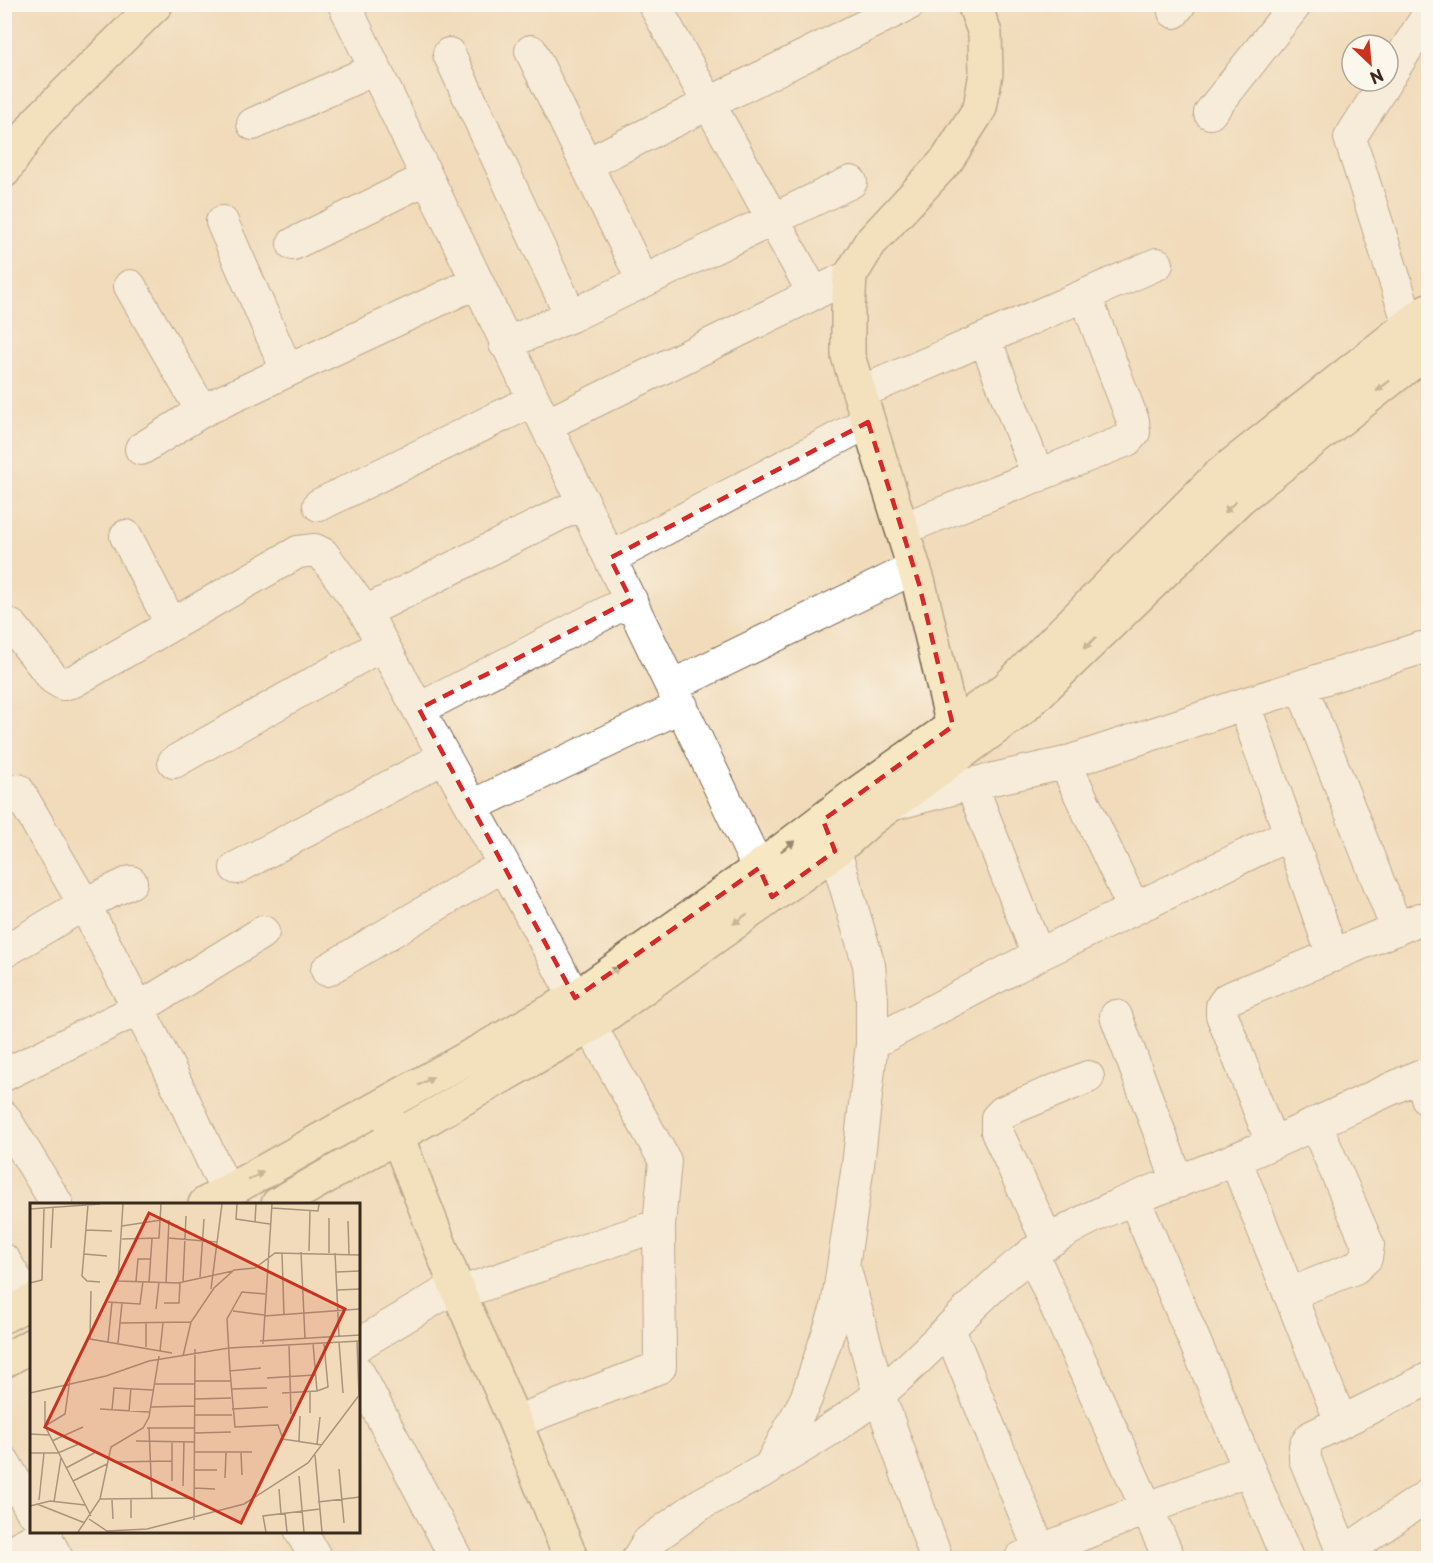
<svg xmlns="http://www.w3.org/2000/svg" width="1433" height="1563" font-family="'Playpen Sans',sans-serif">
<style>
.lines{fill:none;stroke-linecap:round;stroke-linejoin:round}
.street-casing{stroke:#7b6855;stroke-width:34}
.secondary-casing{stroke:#7b6855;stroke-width:36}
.street{stroke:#fff;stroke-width:32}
.secondary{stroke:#f7e8c3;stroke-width:33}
.oneway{fill:#998970}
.marked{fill:none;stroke:#d62828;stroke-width:4.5;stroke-dasharray:12 8;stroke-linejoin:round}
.inset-road{fill:none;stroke:#a8947c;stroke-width:1.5}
.view{fill:#c8321e;fill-opacity:0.15;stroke:#c8321e;stroke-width:3}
.inset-edge{fill:none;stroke:#3b2a1e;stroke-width:3}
</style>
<rect width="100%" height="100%" fill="#fbf7ec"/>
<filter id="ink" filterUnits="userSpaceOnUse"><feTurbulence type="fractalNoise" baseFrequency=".0167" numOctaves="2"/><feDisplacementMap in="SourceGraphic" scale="12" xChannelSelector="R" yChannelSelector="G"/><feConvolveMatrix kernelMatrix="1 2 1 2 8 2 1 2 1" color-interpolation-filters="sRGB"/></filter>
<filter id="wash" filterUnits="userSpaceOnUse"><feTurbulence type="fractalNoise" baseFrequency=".008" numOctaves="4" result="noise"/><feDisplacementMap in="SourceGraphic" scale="24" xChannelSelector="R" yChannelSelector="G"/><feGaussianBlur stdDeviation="1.35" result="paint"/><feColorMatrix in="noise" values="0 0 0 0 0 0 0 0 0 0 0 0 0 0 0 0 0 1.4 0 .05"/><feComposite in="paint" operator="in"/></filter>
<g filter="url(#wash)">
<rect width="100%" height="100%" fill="#f1dbba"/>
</g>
<g filter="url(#ink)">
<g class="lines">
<defs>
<path id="street" d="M344,4L769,890
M654,4L814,294
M1174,12L1180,4
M531,51L643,281
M449,54L571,316
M1388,78L1428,15
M1386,81L1350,138L1417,350
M1210,113L1296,4
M253,124L375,69
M587,164L909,4
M222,222L287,370
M293,244L427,178
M130,286L202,411
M985,339L1038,476
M505,344L571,316L851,182
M859,393L1157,264
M546,425L850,276
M141,449L202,411L477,282
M319,505L534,400
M902,529L1127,440L1134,432L1133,421L1085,295
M126,536L171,624
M610,558L868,422
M365,612L584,502
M4,622L13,627L53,678L63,684L74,681L298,552L315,550L323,554L365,612L504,865
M672,686L914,568
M1301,686L1397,929
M1244,704L1333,956
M419,709L631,600
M174,762L383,644
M1065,763L1134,909
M971,784L1038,955
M18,790L84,904L168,1066L227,1192
M894,804L971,784L1065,763L1244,704L1421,648L1428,651
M472,806L682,706
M236,868L445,757
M4,952L84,904L131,882
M327,970L504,865L575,998L665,1161L659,1225L660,1367L515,1422
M1116,1016L1178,1182
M872,1043L1038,955L1290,834
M4,1075L138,1009L263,932
M4,1117L57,1204
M1272,1143L1222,1015V1006L1227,999L1420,919
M1235,1159L1341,1422
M1134,1199L1287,1558
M1048,1242L997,1132V1118L1003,1112L1088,1077
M1032,1253L1169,1558
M4,1260L30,1302
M846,1273L879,1394L936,1558
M459,1293L659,1225
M1289,1294L1355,1268L1366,1258L1368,1245L1315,1123
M949,1329L1043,1558
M358,1345L456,1286
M358,1372L456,1558
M4,1462L32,1511
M769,1467C807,1444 845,1422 879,1394C937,1347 984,1285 1047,1243C1104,1205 1170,1186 1233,1160C1296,1134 1357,1104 1419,1076L1428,1100
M43,1532L57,1558
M301,1532L316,1558
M1342,1554L1428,1495
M4,1555L47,1532
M638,1558L648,1542L701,1504L769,1468L806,1399L837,1307L858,1165L872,1043V1000L869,965L835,851L826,829
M1021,1558L1249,1469
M1345,1558L1305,1459V1446L1311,1437L1428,1379"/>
<path id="secondary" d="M4,171L37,122L156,4
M960,744L953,726L919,584L848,356V310L850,276L870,243L947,160L980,108L986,73L985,33L974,4
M387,1117L397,1136L456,1286L515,1422L571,1558
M205,1204L575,998L759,868L855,795L1007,688L1218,476L1428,310
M278,1204L590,1026L835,851L871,819L1023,708L1240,498L1428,350
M4,1316L32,1301
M4,1361L32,1345"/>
</defs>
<use href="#street" class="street-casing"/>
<use href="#secondary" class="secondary-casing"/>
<use href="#street" class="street"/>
<use href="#secondary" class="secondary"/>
</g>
<defs><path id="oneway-solid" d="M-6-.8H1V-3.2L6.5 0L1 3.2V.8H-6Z" transform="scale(1.5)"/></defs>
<g class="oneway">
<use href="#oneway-solid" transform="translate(1383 386) rotate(142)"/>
<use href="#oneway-solid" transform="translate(1230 507) rotate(136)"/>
<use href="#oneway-solid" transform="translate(1090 643) rotate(136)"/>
<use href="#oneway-solid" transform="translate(788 846) rotate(-37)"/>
<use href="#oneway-solid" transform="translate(740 919) rotate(144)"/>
<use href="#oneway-solid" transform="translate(612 972) rotate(-35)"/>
<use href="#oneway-solid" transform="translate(426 1081) rotate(-29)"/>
<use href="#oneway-solid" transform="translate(256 1176) rotate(-29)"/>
</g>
</g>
<path d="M0 0H1433V1563H0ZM868,422L919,584L953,726L823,820L835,851L772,897L759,868L575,998L419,709L631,600L610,558Z" fill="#f1dbba" fill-opacity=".55" fill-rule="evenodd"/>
<path class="marked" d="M868,422L919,584L953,726L823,820L835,851L772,897L759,868L575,998L419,709L631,600L610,558Z"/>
<g transform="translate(30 1203)">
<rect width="330" height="330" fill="#f1dbba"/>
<path class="inset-road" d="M93,1L88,78L148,80L203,68M207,1L206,16L240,21M58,2L52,73L57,78L70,79M242,5L288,8L289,1M0,6L70,1M318,18L319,51M225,19L226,1M92,23L131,17M56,27L82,28M138,35L187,39M92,36L129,35L131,1M21,45L23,5M279,48L280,8M271,49L275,135M252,50L254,112M299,50V15M305,50L309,133M54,51L77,53M306,69L330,68M170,74L174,16M106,78L108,56H121M119,79L122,36M153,79L156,13M0,80L12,77L14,5M136,80L139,17M181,86L192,1M307,87L330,86M61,88L60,136L142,150M78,99L110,101L113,78M134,100H149L150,80M126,106L129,79M203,108L234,112M234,113L330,106M90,120L161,119M230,138L330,132M327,138L329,193M78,139L82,99M309,139L313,190M88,140L92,100M233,141L242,1M259,141L261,211M116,144V120M130,148L133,120M153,153L161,119L184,85L204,67L225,65L245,50L330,52M231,165L200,168L197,116L212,89L235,91M200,168L205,224L248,222L253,236L292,242M237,175L285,172M165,178H200M124,181H165M201,186L237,185M287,188L298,184L294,140M280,189V210M0,190L76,173L119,158L199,145L330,138M252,190L287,188L283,140M165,196L201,195M15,198V223L61,313M120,204L165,203M70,206L119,209M202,206L238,204M82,207L84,185L123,187M99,208L101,185M165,212H202M15,223L35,211L40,176M117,225H165M119,225L122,296M165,230L201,229M0,231L19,232M22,238L53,224M106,238L165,239M269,238L270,213M287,241L290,214M164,249H222M0,250H28L51,240M211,250L212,272M285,252L292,329M84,259L142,258M36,265L66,249M309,266L314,320M164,267H187M269,273L274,329M195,275L196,250M43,278L77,261M142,278V238M153,283L154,238M164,285L185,286M249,286L251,311M70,296L164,295M101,296V315M9,297L14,250M82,297L83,316M24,299L31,255M288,299L330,294M7,301L55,320M0,303L20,298L55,302M255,310L257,329M59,316L77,328L117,326L214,301L278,260L330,191M164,317L165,146M48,329L70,296L81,244L113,225L119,214L129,153M236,329L233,313L290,306"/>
<path class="view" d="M119,10L315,106L211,320L15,224Z"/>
<rect width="330" height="330" class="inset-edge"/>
</g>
<rect width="1433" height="1563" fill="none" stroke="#fbf7ec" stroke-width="24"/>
<g transform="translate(1370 63) rotate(154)"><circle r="28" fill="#fbf7ec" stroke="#aea59a" stroke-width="1.5"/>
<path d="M0-4.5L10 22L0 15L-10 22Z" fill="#c8321e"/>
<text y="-9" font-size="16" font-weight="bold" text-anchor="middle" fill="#3b2a1e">N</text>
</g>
</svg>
